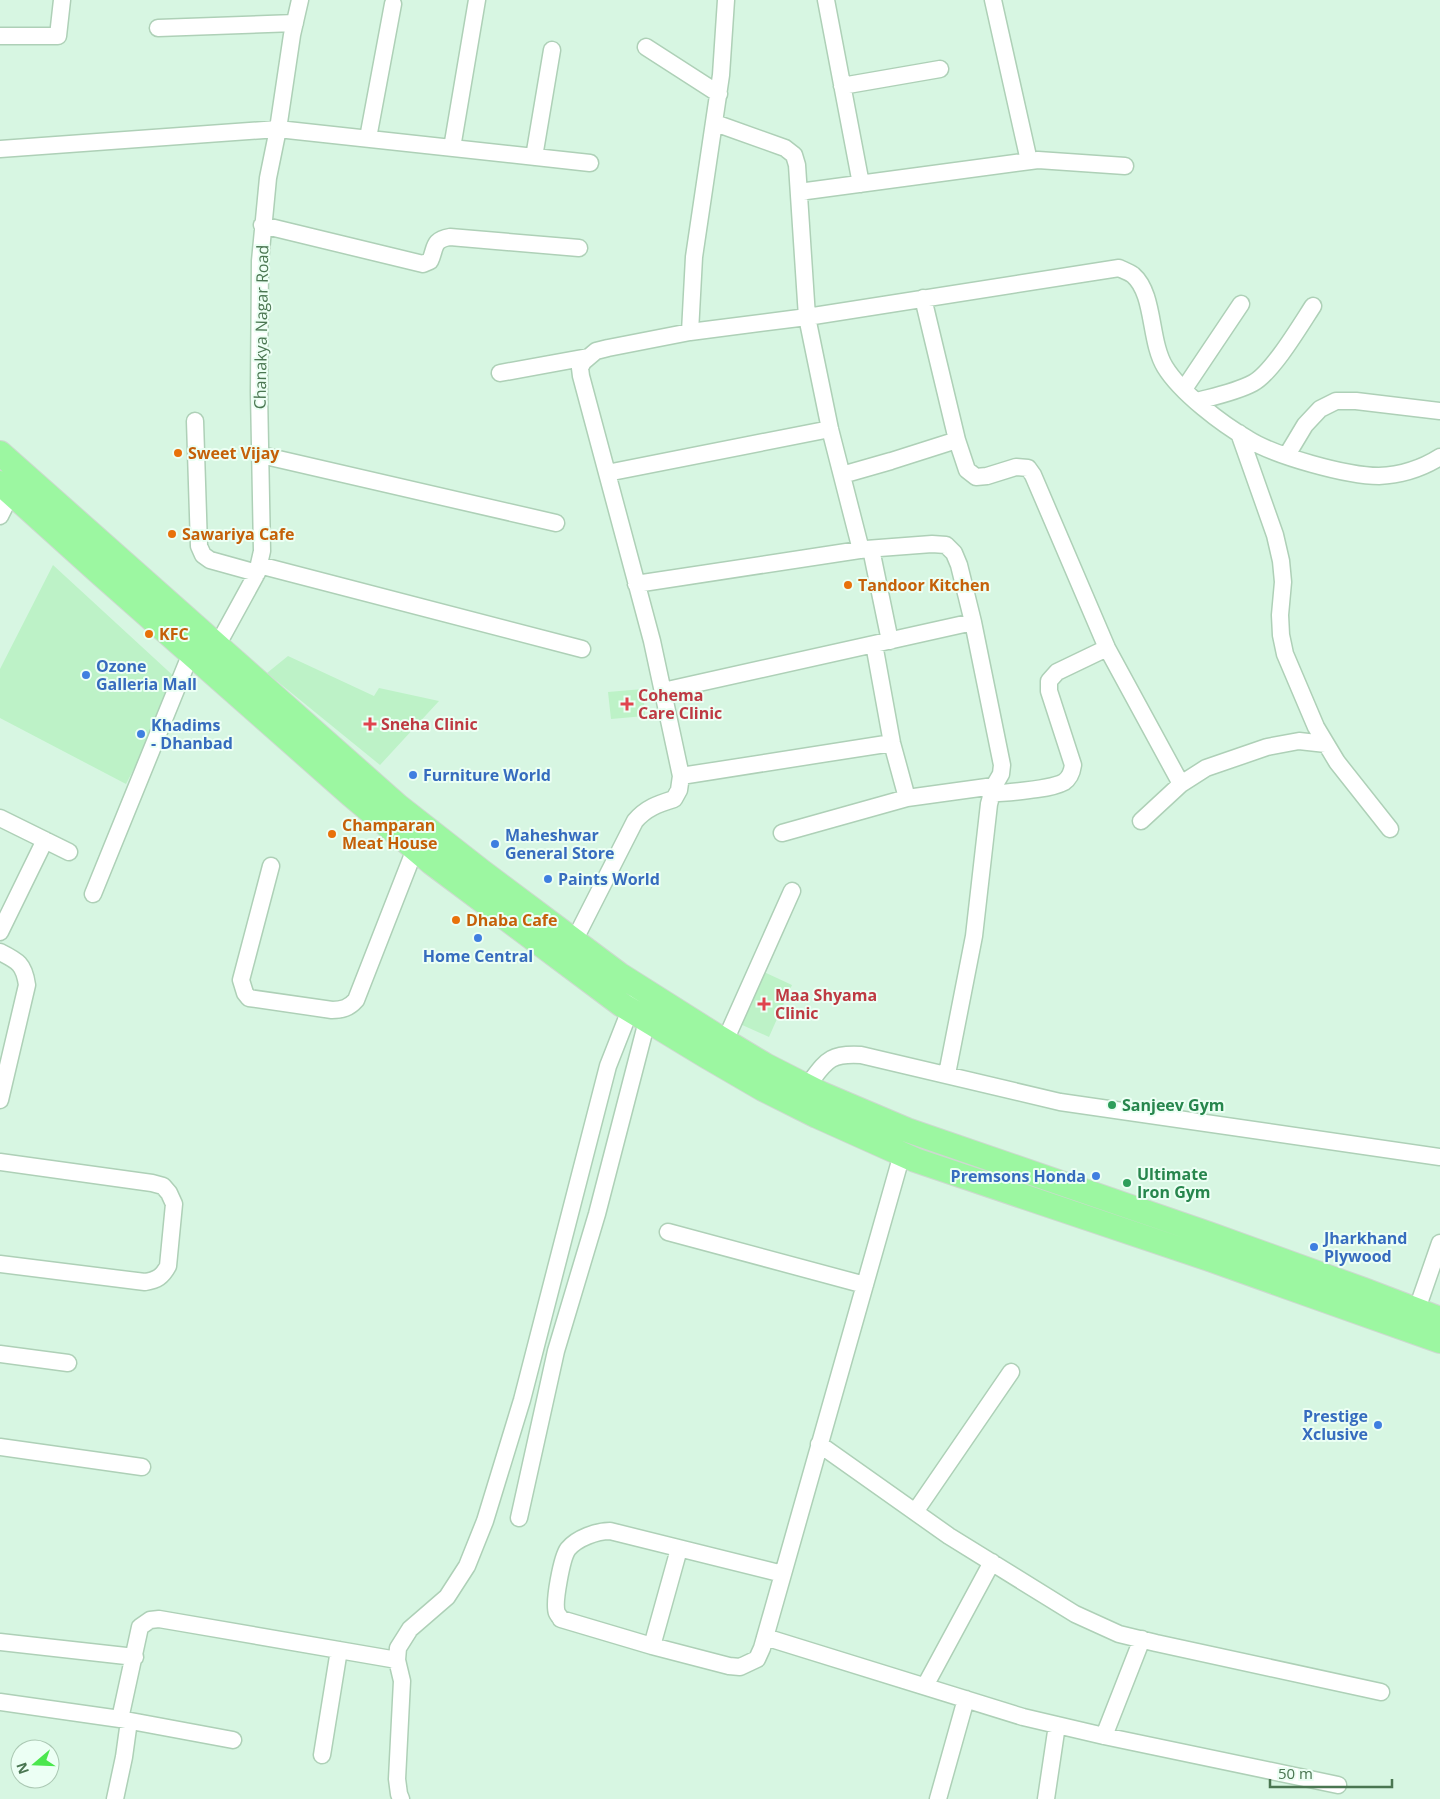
<svg xmlns="http://www.w3.org/2000/svg" width="1440" height="1799" font-family="'Open Sans',sans-serif">
<style>
.residential{fill:#d7f6e2;fill-rule:evenodd}
.building{fill:#bdf2c7}
.lines{fill:none;stroke-linecap:round;stroke-linejoin:round}
.minor-casing{stroke:#aed0b7;stroke-width:19}
.highway-casing{stroke:#ccd9ce;stroke-width:26}
.minor{stroke:#fff;stroke-width:16}
.highway{stroke:#9cf7a1;stroke-width:24}
.food-dot{fill:#e8710a;stroke:#ecfff4;stroke-width:2}
.shop-dot{fill:#3f7fe0;stroke:#ecfff4;stroke-width:2}
.health-dot{fill:#e0444e;stroke:#ecfff4;stroke-width:2}
.leisure-dot{fill:#2e9e5b;stroke:#ecfff4;stroke-width:2}
.labels{text-anchor:middle;stroke-width:4;stroke-linejoin:round;paint-order:stroke}
.street-label{font-size:16px;fill:#4a7651;stroke:#ecfff4}
.food-label{font-size:16px;font-weight:bold;fill:#c56008;stroke:#ecfff4;text-anchor:start}
.shop-label{font-size:16px;font-weight:bold;fill:#366cbe;stroke:#ecfff4;text-anchor:start}
.health-label{font-size:16px;font-weight:bold;fill:#be3a42;stroke:#ecfff4;text-anchor:start}
.leisure-label{font-size:16px;font-weight:bold;fill:#27864d;stroke:#ecfff4;text-anchor:start}
</style>
<rect width="100%" height="100%" fill="#e6fdef"/>
<path class="residential" d="M0,0H1440V1799H0ZM20,1749H50V1779H20Z"/>
<path class="building" d="M53,565L179,681L126,784L0,718V669Z
M288,656L374,696L379,688L439,701L380,765L267,673Z
M643,689L645,716L611,719L608,692Z
M764,972L792,985L769,1037L740,1024Z"/>
<g class="lines">
<defs>
<path id="minor" d="M826,0L861,184
M993,0L1029,161
M158,28L295,23
M0,36H58L62,0
M646,47L719,94
M842,86L940,69
M715,123L785,148L794,155L797,165L807,317L830,429L861,550
M368,138L393,4
M452,148L477,0
M0,149L278,129L590,163
M534,157L552,50
M799,192L1038,160L1125,166
M262,225L423,264L430,261C436,248 432,240 450,237L579,248
M923,298L957,440L967,470L976,477L987,476L1016,467L1028,468L1033,475L1107,648L1181,784
M690,332L694,257L721,75L726,0
M500,373L588,357
M1184,389L1241,304
M1197,401C1216,396 1236,392 1253,383C1272,373 1300,326 1313,306
M195,421L199,546L203,555L210,560L257,573
M1239,433L1275,535L1281,561L1283,582L1280,615L1281,635L1285,654L1316,727L1337,762L1390,829
M261,455L556,523
M1287,455L1305,425L1320,409L1336,401H1356L1440,411
M607,473L830,429
M842,475L891,461L957,440
M0,516L16,484
M871,549L890,641
M259,565L582,649
M636,584L866,549L932,544L946,545L954,553L959,565L973,622L1002,765L1001,774L994,786L907,798L782,833
M874,644L892,743L907,798
M217,646L257,573L262,551L259,392L260,261L268,178L278,129L292,35L300,0
M663,691L973,622
M681,776L892,743
M990,794C1009,792 1050,790 1064,782C1070,778 1072,772 1073,765L1049,691V681L1057,672L1107,648
M0,818L69,852
M1141,821L1181,784L1206,768L1267,747L1299,741L1326,744
M271,866L241,980L245,993L249,998L332,1010C342,1010 349,1008 356,1000L415,849
M93,894L191,653
M0,932L45,840
M574,941L635,821C646,808 658,804 674,799L679,790L681,776L652,641L581,376L580,368L583,362L596,351L608,348L690,332L807,317L1119,268C1123,270 1129,272 1133,275C1155,294 1149,341 1165,367C1181,393 1222,424 1248,439C1275,456 1347,476 1379,476C1402,475 1421,469 1440,457
M0,952C18,961 24,964 27,985L0,1100
M725,1041L792,891
M947,1074L974,936L989,804L994,786
M807,1086C826,1062 828,1053 861,1055L1060,1102L1440,1157
M0,1162L152,1183L163,1186L169,1193L174,1204L168,1266C162,1277 157,1280 145,1282L0,1264
M668,1232L865,1285
M1417,1309L1440,1243
M0,1354L68,1363
M819,1444L949,1536L1075,1614L1119,1634L1156,1643L1381,1692
M0,1447L142,1467
M915,1512L1011,1372
M519,1518L556,1351L597,1214L647,1021
M783,1574L610,1531C597,1531 577,1538 568,1549C562,1557 553,1603 557,1613C557,1614 561,1618 561,1619L652,1646L729,1666L740,1667L757,1659L762,1648L902,1154
M765,1637L1023,1717L1104,1736L1338,1785
M0,1642L135,1657
M652,1646L679,1549
M925,1686L992,1562
M0,1702L120,1719L140,1627L150,1620L159,1619L397,1660
M120,1719L233,1740
M1104,1736L1142,1639
M322,1755L339,1650
M115,1799L124,1757L129,1721
M401,1799L399,1794L397,1779L402,1681L397,1660L398,1648L410,1629L447,1597L467,1566L485,1521L522,1400L608,1066L630,1010L634,1002
M938,1799L966,1699
M1046,1799L1057,1725"/>
<path id="highway" d="M0,453L398,806L481,871L620,975L715,1035L765,1065L822,1094L907,1130L1209,1234L1364,1290L1440,1319
M0,483L101,574L350,794L432,863L622,1005L706,1056L763,1089L817,1116L915,1160L1209,1259L1440,1341"/>
</defs>
<use href="#minor" class="minor-casing"/>
<use href="#highway" class="highway-casing"/>
<use href="#minor" class="minor"/>
<use href="#highway" class="highway"/>
</g>
<g class="food-dot">
<circle cx="178" cy="453" r="5"/>
<circle cx="172" cy="534" r="5"/>
<circle cx="848" cy="585" r="5"/>
<circle cx="149" cy="634" r="5"/>
<circle cx="332" cy="834" r="5"/>
<circle cx="456" cy="920" r="5"/>
</g>
<g class="shop-dot">
<circle cx="86" cy="675" r="5"/>
<circle cx="141" cy="734" r="5"/>
<circle cx="413" cy="775" r="5"/>
<circle cx="495" cy="844" r="5"/>
<circle cx="548" cy="879" r="5"/>
<circle cx="478" cy="938" r="5"/>
<circle cx="1096" cy="1176" r="5"/>
<circle cx="1314" cy="1247" r="5"/>
<circle cx="1378" cy="1425" r="5"/>
</g>
<g class="health-dot">
<path d="M624.5 696.5h5v5h5v5h-5v5h-5v-5h-5v-5h5z"/>
<path d="M367.5 716.5h5v5h5v5h-5v5h-5v-5h-5v-5h5z"/>
<path d="M761.5 996.5h5v5h5v5h-5v5h-5v-5h-5v-5h5z"/>
</g>
<g class="leisure-dot">
<circle cx="1112" cy="1105" r="5"/>
<circle cx="1127" cy="1183" r="5"/>
</g>
<g class="labels">
<g class="street-label">
<text transform="translate(261 327) rotate(-89)" y="6">Chanakya Nagar Road</text>
</g>
<g class="food-label">
<text x="188" y="459">Sweet Vijay</text>
<text x="182" y="540">Sawariya Cafe</text>
<text x="858" y="591">Tandoor Kitchen</text>
<text x="159" y="640">KFC</text>
<text x="342" y="831">Champaran<tspan x="342" dy="18">Meat House</tspan></text>
<text x="466" y="926">Dhaba Cafe</text>
</g>
<g class="shop-label">
<text x="96" y="672">Ozone<tspan x="96" dy="18">Galleria Mall</tspan></text>
<text x="151" y="731">Khadims<tspan x="151" dy="18">- Dhanbad</tspan></text>
<text x="423" y="781">Furniture World</text>
<text x="505" y="841">Maheshwar<tspan x="505" dy="18">General Store</tspan></text>
<text x="558" y="885">Paints World</text>
<text x="478" y="962" text-anchor="middle">Home Central</text>
<text x="1086" y="1182" text-anchor="end">Premsons Honda</text>
<text x="1324" y="1244">Jharkhand<tspan x="1324" dy="18">Plywood</tspan></text>
<text x="1368" y="1422" text-anchor="end">Prestige<tspan x="1368" dy="18">Xclusive</tspan></text>
</g>
<g class="health-label">
<text x="638" y="701">Cohema<tspan x="638" dy="18">Care Clinic</tspan></text>
<text x="381" y="730">Sneha Clinic</text>
<text x="775" y="1001">Maa Shyama<tspan x="775" dy="18">Clinic</tspan></text>
</g>
<g class="leisure-label">
<text x="1122" y="1111">Sanjeev Gym</text>
<text x="1137" y="1180">Ultimate<tspan x="1137" dy="18">Iron Gym</tspan></text>
</g>
</g>
<g transform="translate(35 1764) rotate(251)"><circle r="24" fill="#ecfff4" stroke="#abc8b3"/>
<path d="M0-4L9 19L0 12L-9 19Z" fill="#4ae74d"/>
<text y="-8" font-size="14" font-weight="bold" text-anchor="middle" fill="#4a7651">N</text>
</g>
<path d="M1270 1779v8h122v-8" fill="none" stroke="#4a7651" stroke-width="2.5"/>
<text x="1278" y="1779" font-size="15" fill="#4a7651" stroke="#ecfff4" stroke-width="4" paint-order="stroke">50 m</text>
</svg>
